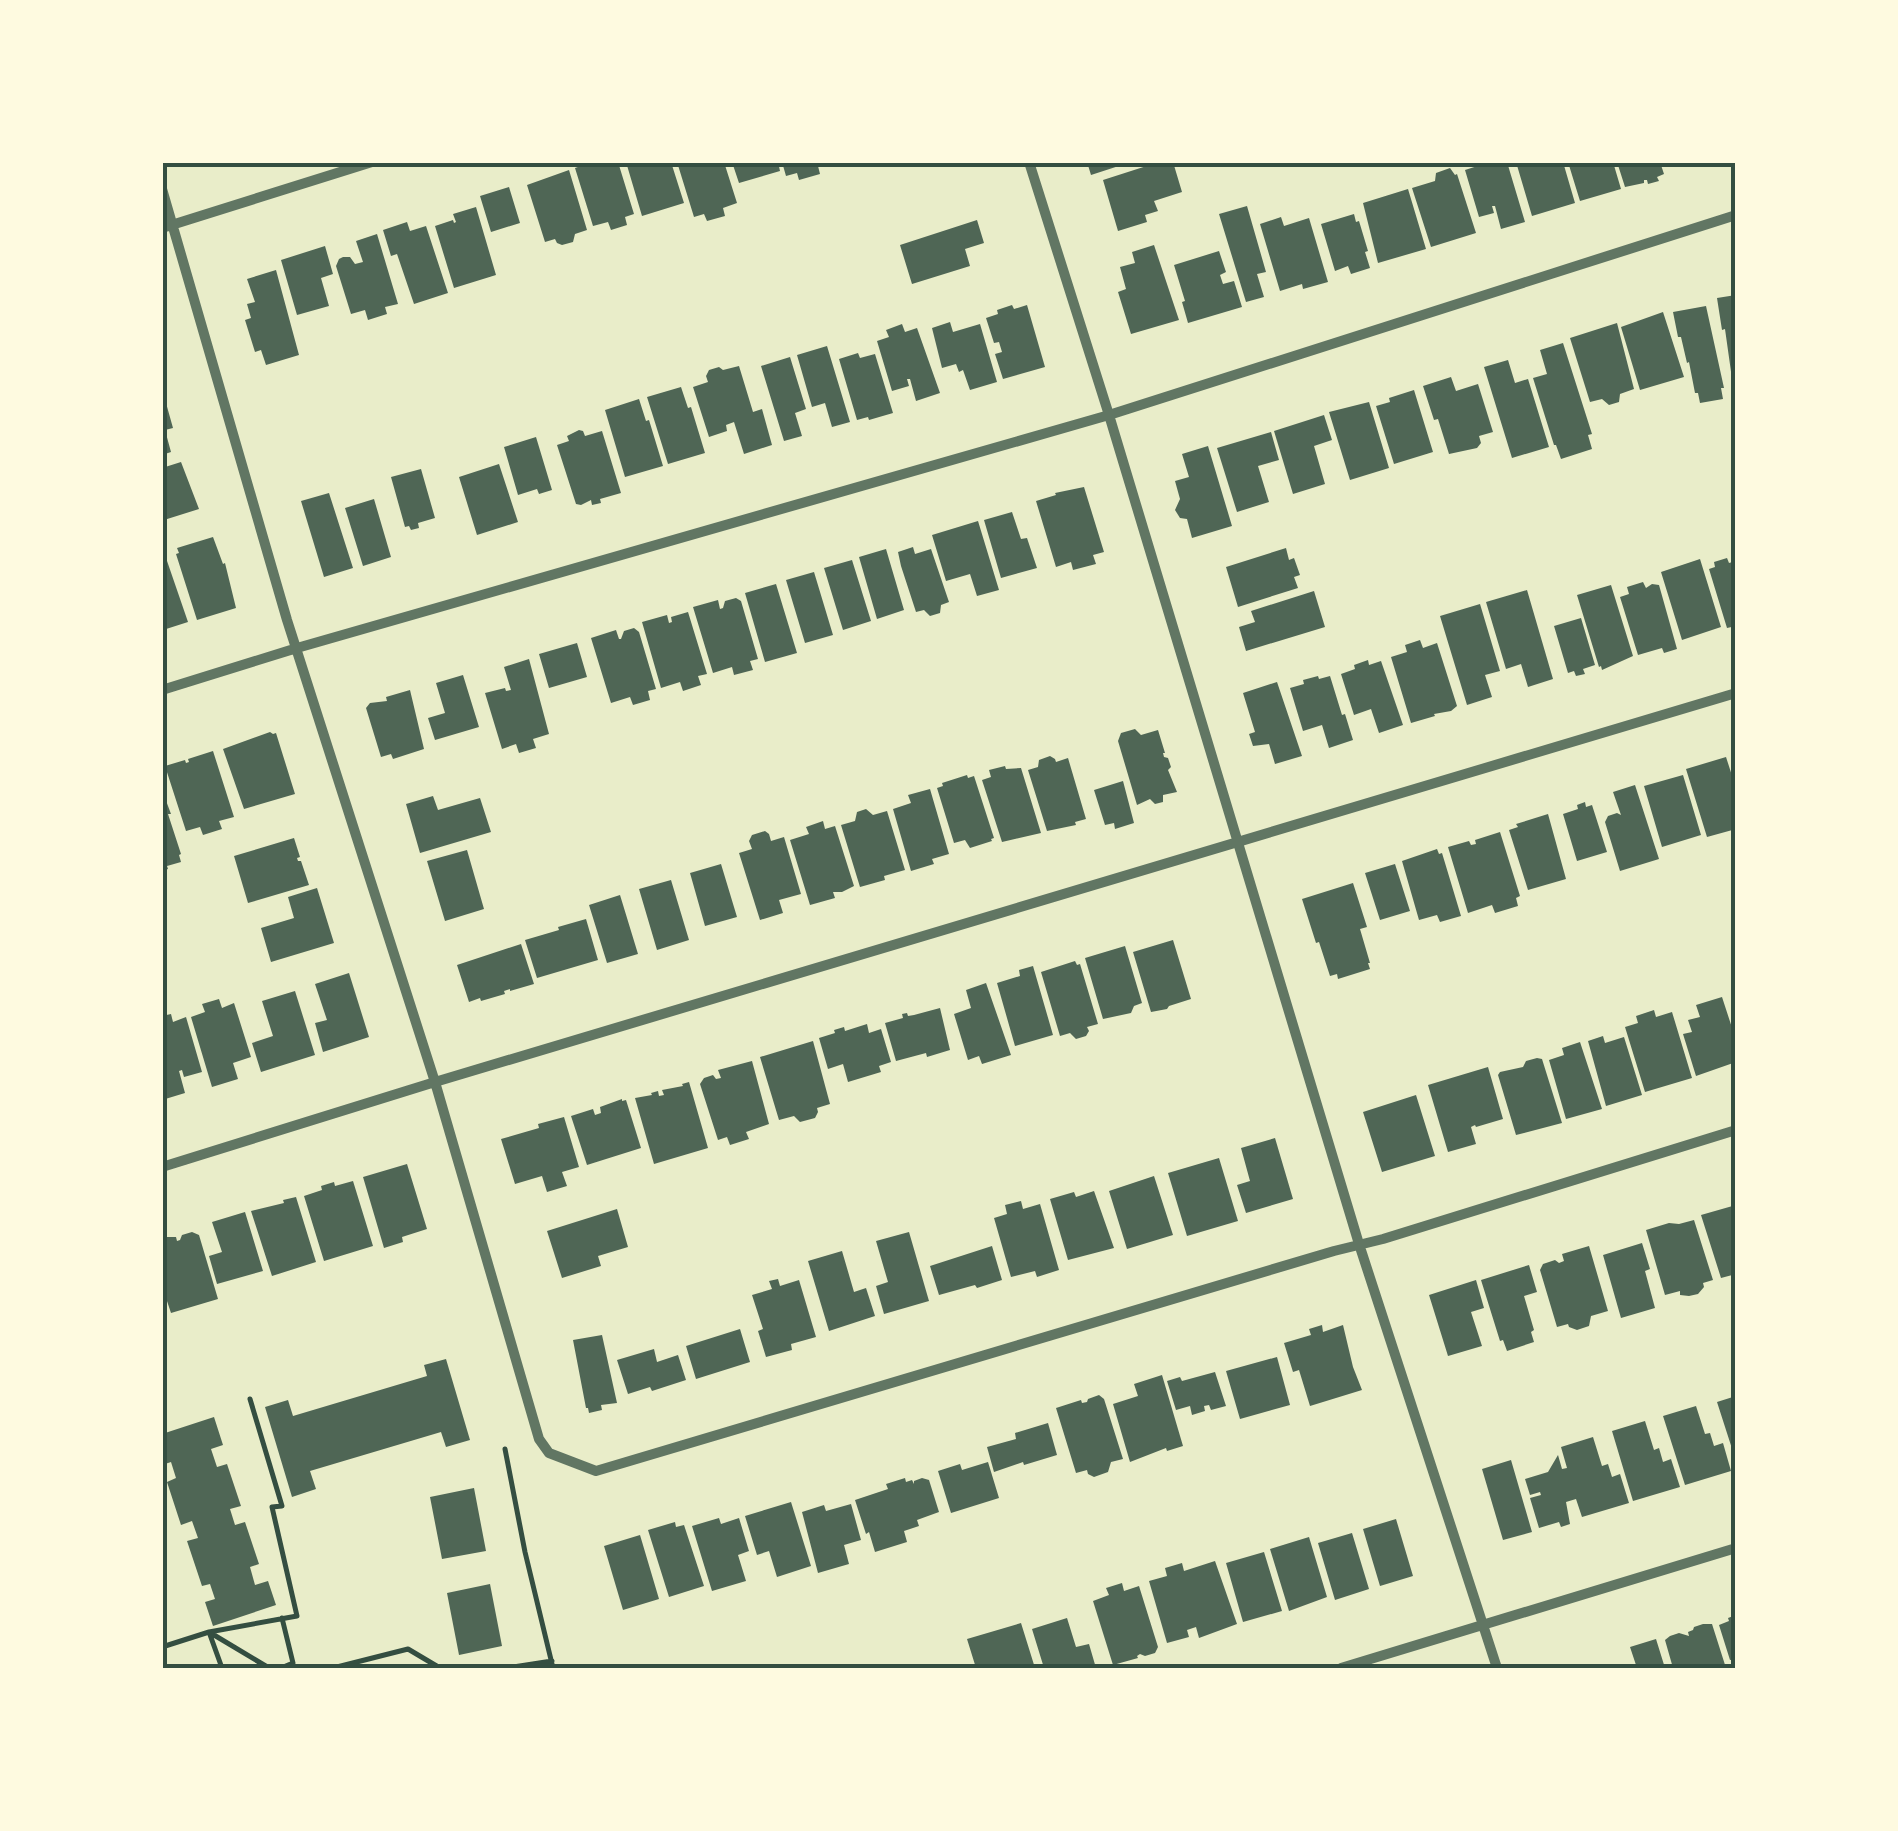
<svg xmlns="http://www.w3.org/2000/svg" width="1898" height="1831" font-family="'Zilla Slab',serif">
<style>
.building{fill:#4f6655}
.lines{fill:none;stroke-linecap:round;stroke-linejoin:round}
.path{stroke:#344e41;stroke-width:5}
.minor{stroke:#617663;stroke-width:10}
.neatline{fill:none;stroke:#344e41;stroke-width:4}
</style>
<rect width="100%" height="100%" fill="#e9edc9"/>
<path class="building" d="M592,162H618L634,214L625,217L627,225L611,230L608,222L593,226L575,168Z
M626,162H671L684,203L642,216Z
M677,162H724L737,203L723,208L725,216L707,221L704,214L694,217Z
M732,162H778L780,171L739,183Z
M782,162H827V163L818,166L820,174L799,180L797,173L786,176Z
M1087,162H1127L1128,163L1091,175Z
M1159,162H1173L1182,192L1154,201L1158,211L1145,215L1147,222L1118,231L1103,180Z
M1490,162H1507L1525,222L1501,229L1495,206H1492L1494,213L1479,217L1465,170Z
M1516,162H1563L1575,203L1532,216Z
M1568,162H1613L1621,189L1580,201Z
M1617,162H1660L1664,174L1657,177L1659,181L1648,184L1647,180H1644V183L1625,187Z
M1450,168L1455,175L1457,174L1476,233L1431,247L1412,188L1435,181L1436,173Z
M569,170L587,230L575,234L573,242L562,245L557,243L555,239L545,242L527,185Z
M509,187L520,223L491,232L480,196Z
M1408,189L1426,249L1378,263L1363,203Z
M1247,206L1266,272L1257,274L1264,297L1246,302L1219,214Z
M476,207L496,275L454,288L435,226L453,220L454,223L456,222L453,214Z
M1354,214L1356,222L1359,221L1368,251L1365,252L1370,268L1351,274L1348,266L1335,271L1321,224Z
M1281,217L1284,226L1309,218L1328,282L1303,289L1302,284L1280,291L1260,224Z
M977,220L984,243L965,249L970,266L912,284L900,245Z
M407,222L410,231L426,226L448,293L414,304L397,254L391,256L383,230Z
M377,234L398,304L385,307L387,314L368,320L365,310L351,314L336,266L339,259L343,257H350L355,264L363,262L356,241Z
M1154,245L1179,320L1131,334L1118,292L1126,289L1120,267L1135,263L1132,252Z
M325,246L333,274L321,278L329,306L297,315L281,260Z
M1219,251L1226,272L1220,275L1223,284L1234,281L1242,307L1188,323L1182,302L1185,301L1174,265Z
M276,270L299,355L266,365L261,350L255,352L245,320L251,318L247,304L255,302L247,279Z
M1736,295V386H1733L1725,329L1722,330L1717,298Z
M1012,305L1014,309L1027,305L1045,367L1003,379L995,354L1002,352L999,342L994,343L986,318L998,314L997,310Z
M1706,306L1724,388H1721L1723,399L1700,403L1698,393H1695L1689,362L1687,363L1681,337H1678L1673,312Z
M1663,312L1684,377L1640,390L1621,327Z
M950,322L953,332L980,324L997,382L970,390L963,370L959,372L956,364L942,368L932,328Z
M1617,323L1634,389L1620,394L1619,402L1609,405L1602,399L1590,402L1570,338Z
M902,324L905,332L917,328L940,393L916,401L910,379H907L909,386L892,391L877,341L889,337L886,330Z
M1563,343L1592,434L1588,435L1592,449L1561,459L1556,445H1554L1533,378L1547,374L1540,350Z
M827,346L850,422L832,427L825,403L812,407L797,355Z
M858,353L860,358L875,354L893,413L869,420L868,417L857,420L839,359Z
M790,357L806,409L795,413L802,436L784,441L761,366Z
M1508,360L1515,383L1528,379L1549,447L1512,458L1484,367Z
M739,366L753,412L762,409L772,445L744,454L734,422L726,425L727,431L709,437L693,387L708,382L706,376L709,370L719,367L723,370Z
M1451,377L1456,391L1478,384L1493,432L1479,436L1481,443L1477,448L1449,454L1438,419L1434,420L1423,386Z
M681,387L688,408L691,407L705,453L668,464L647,397Z
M1414,390L1433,452L1394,464L1376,406L1390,402L1389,398Z
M639,399L646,421L649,420L663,466L625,477L605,410Z
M1369,402L1389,468L1350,480L1329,412Z
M166,403L173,428L165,430L171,452L162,455V404Z
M1324,415L1332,440L1314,446L1325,484L1293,494L1274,431Z
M579,430L583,431L585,436L602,431L621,493L600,499L601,503L592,505L591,500L581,505L576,504L557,445L569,441L567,436Z
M1271,432L1279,460L1258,466L1269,502L1237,512L1217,448Z
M536,437L552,490L539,494L537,489L518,495L504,447Z
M1208,446L1232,526L1192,538L1187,519L1180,518L1175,510L1180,499L1175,481L1189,477L1182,454Z
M181,462L199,509L164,520L162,468Z
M499,464L518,522L477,535L459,477Z
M421,469L435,518L418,523L419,528L411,530L409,526L405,527L391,477Z
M1084,487L1104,552L1093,555L1096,564L1073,570L1071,562L1056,567L1036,501L1056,495L1055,493Z
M329,493L353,568L324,577L301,501Z
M374,499L391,557L363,566L345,508Z
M1012,512L1021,539L1027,538L1037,568L1001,578L984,520Z
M978,521L999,590L977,596L970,574L946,581L932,535Z
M213,537L223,564L225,563L236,608L197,620L176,554L179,553L177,548Z
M913,547L915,554L931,549L949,602L941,605L940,613L930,616L924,610L916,612L901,566L898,552Z
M1286,548L1289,560L1294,558L1300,575L1294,577L1298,588L1238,607L1226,567Z
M886,549L904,610L877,619L859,557Z
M166,558L188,622L163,630L162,559Z
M1727,558L1729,563L1736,561V626L1727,628L1709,569L1715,567L1714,562Z
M1700,559L1721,627L1682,640L1661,572Z
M852,560L871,621L843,630L824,568Z
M814,572L833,635L805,643L786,580Z
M1643,582L1646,588L1652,584L1659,585L1677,649L1664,653L1662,648L1638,655L1620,597L1629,594L1627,587Z
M776,584L797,653L765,662L745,593Z
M1611,585L1633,656L1602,670L1601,666L1599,667L1577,595Z
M1527,590L1553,679L1528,687L1521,664L1506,669L1486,602Z
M1314,591L1325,627L1246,651L1239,627L1255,622L1251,611Z
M736,598L741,601L758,659L750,661L753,670L734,675L732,667L713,673L693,607L718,600L720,609L723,608L725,601Z
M1480,604L1500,671L1485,675L1492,697L1467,705L1440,616Z
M688,612L707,674L698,676L701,685L683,691L680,682L661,688L642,622L667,615L669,623L672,622L671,617Z
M1581,618L1595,665L1583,669L1585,674L1576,676L1574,671L1568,673L1554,626Z
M634,628L639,632L656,689L648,691L650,700L633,705L630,697L611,703L591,638L616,630L619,639H621L624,631Z
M1420,640L1423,648L1437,643L1457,706L1451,711L1434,714L1435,716L1411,723L1391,657L1407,652L1405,645Z
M577,643L587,677L549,688L539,654Z
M529,659L549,734L533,739L536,748L519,753L516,744L502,749L485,693L505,688L506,691L511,690L504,667Z
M1368,660L1369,665L1381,661L1403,725L1379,733L1371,709L1354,715L1341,674L1355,669L1354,665Z
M463,675L479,727L435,740L428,718L445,713L436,683Z
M1318,676L1319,679L1330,676L1342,715L1345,714L1353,740L1329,748L1322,725L1303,731L1290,688L1304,684L1303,680Z
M1277,682L1302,756L1275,764L1269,744L1253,746L1249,734L1255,732L1243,693Z
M410,690L424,749L393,759L391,754L381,757L366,708L370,703L387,701L386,697Z
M1135,729L1141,735L1158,730L1165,753H1163L1164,757L1168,758L1171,767L1168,770L1177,792L1163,795V802L1155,804L1150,799L1137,805L1118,741L1121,733Z
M270,732L273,734L276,733L295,794L244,809L223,749Z
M213,751L234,817L219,821L222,829L203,835L200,827L186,831L165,766L185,760L186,763L189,762L188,759Z
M1050,756L1055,759L1056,762L1068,758L1086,819L1075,822L1076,825L1047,831L1028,770L1038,767L1039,760Z
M1726,757L1736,788V829L1707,837L1686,769Z
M1005,766L1006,769L1021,768L1041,833L1002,842L982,780L991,777L989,770Z
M967,775L968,778L974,776L994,838L991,839L992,841L970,848L965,840L954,843L937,788L943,786L942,783Z
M1683,775L1701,835L1662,847L1644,786Z
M1123,781L1134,823L1115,829L1114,823L1105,825L1094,790Z
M1635,785L1659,859L1620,871L1605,822L1608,816L1617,813L1621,815L1613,792Z
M930,789L949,854L932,859L934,864L911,871L893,809L911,803L908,795Z
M162,790L171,814H168L181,854L179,855L181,862L167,866L168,869L162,871Z
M433,796L438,810L480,798L491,832L420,853L406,804Z
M1585,802L1586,807L1592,805L1607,852L1577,861L1563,814L1578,809L1577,805Z
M866,809L873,815L887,811L905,870L884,876L885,880L860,887L841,825L855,821L857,812Z
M1548,814L1566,879L1528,890L1509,830L1518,827L1516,824Z
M823,821L825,829L835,826L854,886L842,892H833L835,898L810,905L790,840L809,834L806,827Z
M765,831L769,834L771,841L784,837L801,894L779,900L783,913L760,920L739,853L752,849L749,841L752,835Z
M1500,832L1520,896L1516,898L1518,906L1495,913L1492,905L1468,913L1448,847L1469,841L1471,845L1476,844L1475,840Z
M294,838L300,857L297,858L298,861H301L309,885L248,903L234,856Z
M1437,849L1439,854L1442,853L1461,916L1440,922L1437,915L1419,920L1402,861Z
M467,850L484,909L445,921L427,861Z
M721,864L737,917L705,926L690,873Z
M1395,864L1410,911L1380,920L1365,873Z
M671,880L689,940L657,950L639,889Z
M1353,883L1367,927L1360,929L1370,963H1368L1370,969L1338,979L1337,974L1330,976L1319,942L1316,943L1302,899Z
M317,888L334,943L271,962L261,928L294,918L288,897Z
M620,895L638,954L607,963L589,905Z
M586,919L598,960L537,978L525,940L559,930L558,927Z
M1173,940L1191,999L1169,1006L1167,1009L1151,1012L1133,952Z
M521,944L534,984L510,991V989L504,991L505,994L481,1001L480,998L469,1002L457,965Z
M1125,946L1142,1003L1134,1006L1131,1013L1103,1019L1085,958Z
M1075,961L1077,965L1080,964L1098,1024L1087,1027L1089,1031L1086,1036L1076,1039L1070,1033L1060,1036L1041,972Z
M1033,966L1053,1035L1015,1046L997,983L1020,976L1019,970Z
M349,973L369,1037L323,1052L315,1023L327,1020L315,984Z
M986,983L1011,1055L982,1064L979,1056L968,1060L954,1014L971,1008L966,990Z
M295,991L315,1055L261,1072L252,1043L273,1036L262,1001Z
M1722,997L1736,1040V1062L1696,1076L1683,1034L1692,1032L1688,1020L1700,1017L1696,1005Z
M219,999L222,1008L234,1003L251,1057L233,1063L238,1079L212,1087L191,1017L205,1012L202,1004Z
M940,1008L950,1050L927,1057L926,1053L896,1061L885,1023L903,1018L902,1014L907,1013L908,1016L914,1015Z
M1654,1010L1656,1017L1672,1012L1692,1078L1645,1092L1625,1027L1638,1023L1636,1016Z
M171,1014L173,1022L186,1017L202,1072L184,1077L182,1070L179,1071L185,1093L162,1100V1016Z
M867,1024L869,1033L881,1029L891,1062L879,1066L881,1072L848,1082L843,1064L828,1069L819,1038L835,1033L834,1030L844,1027L845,1031Z
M1603,1036L1605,1043L1624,1037L1642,1095L1606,1106L1588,1041Z
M813,1041L830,1104L817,1108L818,1112L815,1118L800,1122L794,1116L779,1120L760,1057Z
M1580,1042L1602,1109L1566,1119L1549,1060L1564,1055L1562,1048Z
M1537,1058L1542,1059L1562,1123L1516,1135L1498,1075L1500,1072L1523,1067L1526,1061Z
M752,1061L769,1124L746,1132L749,1139L730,1145L727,1137L718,1140L700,1084L704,1078L713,1075L716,1079L721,1078L718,1070Z
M1488,1067L1503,1119L1476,1127L1475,1125L1471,1127L1476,1144L1448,1152L1428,1085Z
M689,1082L708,1148L654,1164L635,1098L652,1095L651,1093L658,1091L659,1096L664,1095L662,1090L683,1086L682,1084Z
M1416,1095L1435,1156L1382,1172L1363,1112Z
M622,1099V1101L626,1100L641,1148L587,1165L571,1116L593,1109L595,1115L601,1113L600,1107Z
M564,1117L579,1167L562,1172L567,1186L547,1192L542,1176L515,1184L501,1139L539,1128L538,1124Z
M1275,1138L1293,1199L1246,1213L1237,1185L1250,1181L1241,1148Z
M1219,1158L1238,1221L1187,1236L1168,1173Z
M407,1164L427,1229L402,1237L403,1242L384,1248L363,1177Z
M1154,1176L1173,1235L1127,1249L1109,1191Z
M353,1181L373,1246L324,1261L304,1196L322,1190L321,1186L334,1182L335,1186Z
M1094,1191L1114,1248L1068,1260L1050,1199L1074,1192L1076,1197Z
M296,1197L316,1262L272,1276L251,1211L284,1203L283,1200Z
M1021,1201L1023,1209L1040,1204L1059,1270L1037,1277L1035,1271L1011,1277L994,1218L1007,1214L1005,1205Z
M1736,1205V1274L1721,1278L1701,1215Z
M617,1209L628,1247L598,1256L601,1266L562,1278L547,1231Z
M245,1212L263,1271L217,1284L209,1256L222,1252L212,1222Z
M1694,1220L1713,1280L1703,1283L1704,1287L1698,1294L1689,1296L1680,1295V1291L1665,1295L1646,1230L1669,1223L1679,1224Z
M192,1232L199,1235L218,1299L171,1313L162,1286V1237H176L177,1241L180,1240L182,1235Z
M909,1232L929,1301L884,1314L876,1286L888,1282L876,1241Z
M1642,1243L1650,1269L1645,1271L1655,1308L1621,1318L1603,1255Z
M992,1246L1002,1280L977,1288L975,1285L939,1295L930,1266Z
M1589,1246L1608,1311L1591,1316L1589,1326L1577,1330L1569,1327L1568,1324L1557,1327L1540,1270L1543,1264L1555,1260L1559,1263L1564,1261L1562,1254Z
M842,1251L854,1292L866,1288L875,1316L829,1331L808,1261Z
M1529,1265L1537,1292L1524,1296L1534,1330L1531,1332L1534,1342L1507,1351L1503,1340L1500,1341L1481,1280Z
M778,1279L780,1286L799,1280L816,1337L791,1344L792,1350L766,1357L758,1331L763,1329L752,1295L772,1289L769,1281Z
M1476,1280L1484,1308L1471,1312L1482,1346L1448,1356L1429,1295Z
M1322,1325L1323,1332L1343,1325L1353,1367L1362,1390L1310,1406L1299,1370L1293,1372L1284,1343L1311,1335L1309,1329Z
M740,1329L750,1362L696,1379L686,1346Z
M602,1335L617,1403L601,1405L602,1410L589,1413L588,1408H586L573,1340Z
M654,1349L657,1362L678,1355L686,1380L652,1391L650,1387L628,1394L617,1360Z
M1277,1357L1290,1405L1240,1419L1226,1371Z
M446,1359L470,1440L446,1447L441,1432L310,1471L316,1489L292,1497L265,1407L288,1400L293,1416L427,1376L424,1365Z
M1215,1372L1226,1406L1211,1410L1209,1405L1204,1406L1205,1411L1192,1415L1190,1406L1176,1410L1167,1381L1180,1377L1182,1381Z
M1162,1375L1183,1446L1167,1451L1166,1448L1130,1462L1113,1404L1138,1396L1134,1384Z
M1099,1395L1104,1399L1123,1459L1111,1462L1108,1472L1094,1477L1088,1474L1087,1470L1076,1473L1056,1408L1081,1400L1082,1403L1087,1402L1088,1399Z
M1736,1396V1458H1735L1717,1402Z
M1696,1406L1705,1434L1710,1433L1714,1446L1723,1443L1731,1471L1685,1485L1663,1416Z
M214,1417L223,1445L211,1449L217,1467L227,1464L241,1506L230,1509L235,1525L245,1522L259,1564L250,1567L255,1585L268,1581L276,1605L213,1626L205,1602L215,1599L210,1584L202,1586L187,1541L198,1538L192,1521L181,1525L167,1482L176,1478L171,1462L162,1465V1434Z
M1645,1421L1654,1450L1659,1448L1663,1462L1671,1459L1680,1487L1633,1501L1612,1431Z
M1048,1423L1057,1455L1024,1465L1023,1462L994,1472L987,1447L1016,1439L1015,1433Z
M1593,1437L1602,1466L1608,1464L1612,1477L1620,1474L1629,1503L1582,1517L1576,1499L1566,1502L1570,1524L1561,1527L1559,1522L1539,1528L1530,1498L1541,1495L1540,1492L1530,1495L1525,1479L1548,1472L1558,1455L1562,1469L1567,1468L1561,1447Z
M1511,1460L1532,1532L1503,1540L1482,1469Z
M988,1462L999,1498L951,1513L938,1471L960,1464L962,1470Z
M905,1478L906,1482L912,1480L914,1484V1481L922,1478L929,1480L939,1512L917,1520L919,1526L904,1531L907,1542L875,1552L869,1532L866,1534L855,1500L888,1489L886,1484Z
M474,1488L486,1551L442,1559L430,1497Z
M791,1502L811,1566L777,1577L769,1551L757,1555L745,1516Z
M851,1504L861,1540L844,1545L849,1564L818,1573L802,1512L824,1505L826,1511Z
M719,1518L721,1524L739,1518L749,1551L738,1555L746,1581L712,1591L692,1526Z
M1396,1519L1413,1576L1380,1586L1363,1529Z
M675,1522L676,1527L684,1525L704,1586L669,1597L648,1530Z
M1352,1533L1369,1589L1335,1600L1318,1543Z
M640,1535L659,1599L623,1610L604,1546Z
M1309,1537L1327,1597L1289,1611L1270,1549Z
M1264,1552L1282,1611L1243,1622L1226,1563Z
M1215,1561L1237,1624L1199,1638L1196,1627L1187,1630L1189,1637L1167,1643L1149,1581L1167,1576L1165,1568L1182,1563L1184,1571Z
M1122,1583L1124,1591L1139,1586L1158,1647L1155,1653L1145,1656L1140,1654L1137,1656L1138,1658L1113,1665L1093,1601L1109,1595L1106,1588Z
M490,1584L502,1646L459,1655L447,1593Z
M1736,1615V1659L1730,1660L1719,1625L1729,1621L1728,1618Z
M1067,1618L1076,1647L1089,1644L1096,1668H1044L1032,1629Z
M1021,1623L1035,1668H976L967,1639Z
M1703,1624H1712L1726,1668H1673L1665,1640L1670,1636L1679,1633L1689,1636L1688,1632L1693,1630L1694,1627Z
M1656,1639L1665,1668H1637L1630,1647Z"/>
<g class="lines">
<path class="path" d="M505,1449L525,1552L553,1668
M162,1647L209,1632L269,1668
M222,1668L209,1632L297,1616L272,1507L282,1506L250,1399
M281,1668L293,1663L282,1618
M333,1668L408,1649L440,1668
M506,1668L552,1661"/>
<path class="minor" d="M1029,162L1109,415L1359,1244L1497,1668
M162,189L287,620L435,1082L539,1439L549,1453L596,1471L1334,1251L1383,1239L1736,1130
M162,228L372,162
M162,690L297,648L1109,415L1736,215
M162,1167L435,1082L1736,693
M1341,1668L1736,1548"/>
</g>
<rect width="1898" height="1831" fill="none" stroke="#fefae0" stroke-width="330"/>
<rect x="165" y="165" width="1568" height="1501" class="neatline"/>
</svg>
